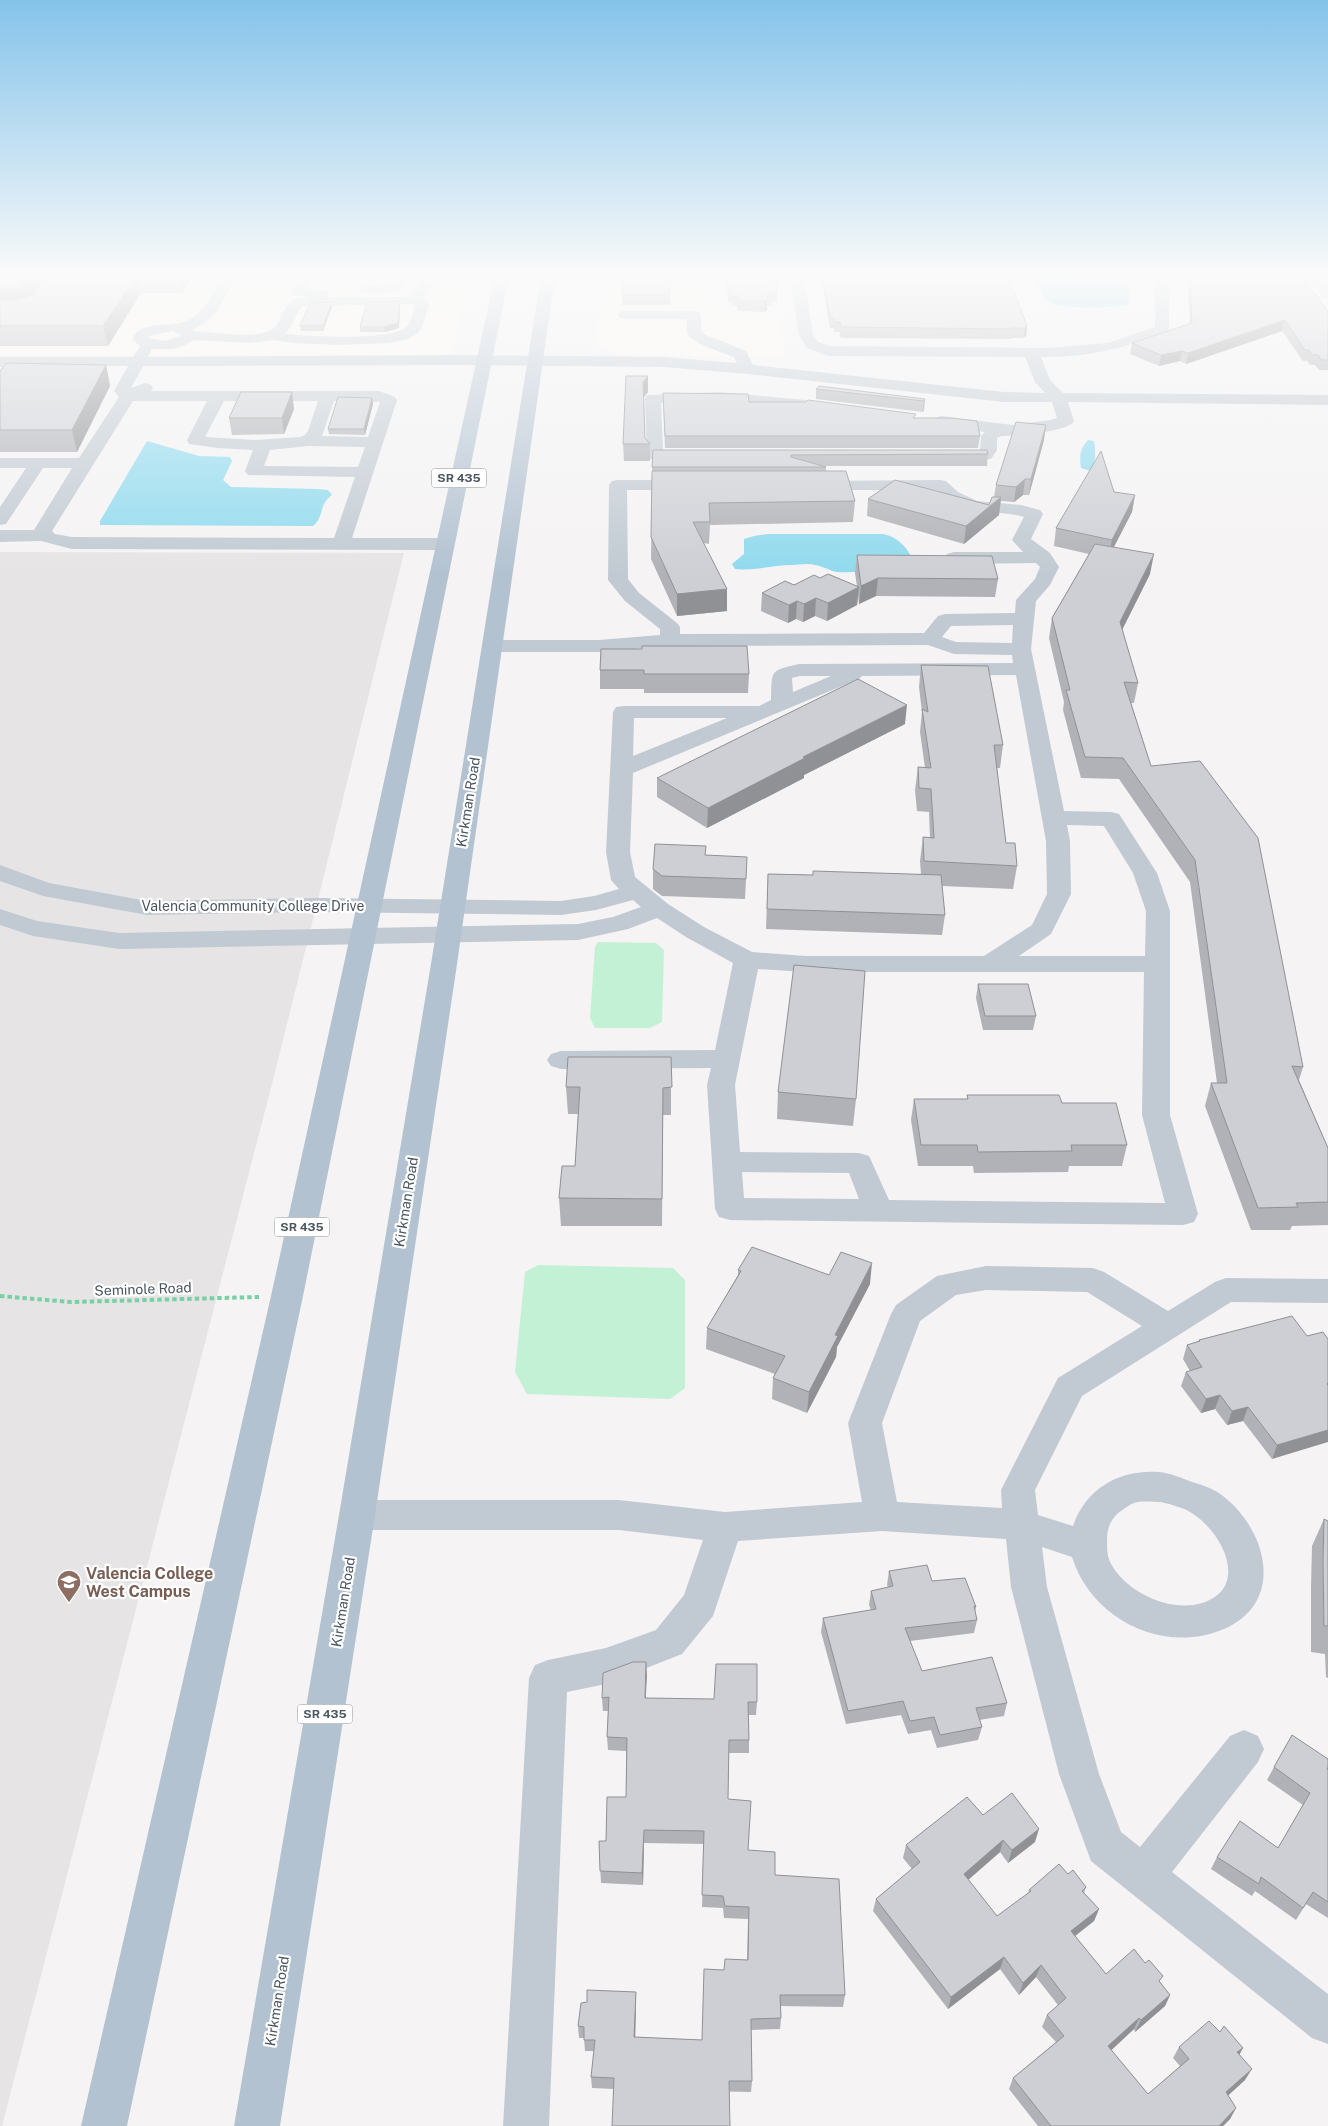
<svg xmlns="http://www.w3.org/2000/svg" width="1328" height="2126" font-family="'Public Sans',sans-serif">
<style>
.commercial{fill:#fdf9ef}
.education{fill:#e6e4e5}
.green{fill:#c3f1d5}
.water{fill:#90daee}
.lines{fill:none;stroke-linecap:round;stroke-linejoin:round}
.minor-tunnel{stroke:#caccce;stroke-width:16;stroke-dasharray:16 8;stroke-linecap:butt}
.path{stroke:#7ad0a6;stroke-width:4;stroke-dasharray:4.5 3;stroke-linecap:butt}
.minor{fill:#c1cad2;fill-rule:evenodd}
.major{fill:#b3c2d1;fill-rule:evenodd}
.wall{fill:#b0b2b7}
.shaded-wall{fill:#909195}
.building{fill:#cdcfd5;stroke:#909195}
.labels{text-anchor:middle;stroke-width:4.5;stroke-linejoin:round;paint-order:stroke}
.shield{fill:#fff;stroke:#808990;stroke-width:1}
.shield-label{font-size:12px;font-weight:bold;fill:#4a5661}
.street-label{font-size:14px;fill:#4a5661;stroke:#fff}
.near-education-label{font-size:16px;font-weight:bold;fill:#785e54;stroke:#fff;text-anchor:start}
</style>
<rect width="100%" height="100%" fill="#f5f3f3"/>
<path class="commercial" d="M0,276H470L451,356L0,355Z
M604,276H710L711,314H780L785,357L622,355L595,345Z"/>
<path class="education" d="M0,552L404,553L273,1080L2,2126H0Z"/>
<path class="green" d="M598,942L656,943L664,950L662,1022L650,1028H595L590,1018L595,947Z
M538,1265L673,1268L685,1280V1388L670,1399L527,1394L515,1372L525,1272Z"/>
<path class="water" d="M1052,277L1119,279L1128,282L1130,289L1128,305C1113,308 1059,310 1047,301C1043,297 1040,289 1037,284L1038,278Z
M1088,440L1094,441C1096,452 1096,462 1091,471L1081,468C1079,457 1080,448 1088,440Z
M147,441L199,456L230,457L232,461L223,480L231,487L318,489L328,490L332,495C318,505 325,516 313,526L100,525V521Z
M768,534H883C899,537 906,547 914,561C890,566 863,574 837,572C830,571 823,566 815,565C808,563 799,565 792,565C772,565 755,571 735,569L732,564L744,554V539L754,536Z"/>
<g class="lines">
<path class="minor-tunnel" d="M317,280L319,276"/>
<path class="path" d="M0,1296L71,1302L259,1297"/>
<path class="minor" d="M222,276H236C224,298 218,320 193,329L194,331C215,332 250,339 269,331C283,325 281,305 295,299C301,296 308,298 314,298L293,295L291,292L299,276H313L307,288L328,291L330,294L326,297H406L416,290L421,276H435L431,289L424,298L430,303L424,322L419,332L408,339L389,343L338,345L294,343L272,340L250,343L194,340L185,345L173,349H152L148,357L452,355L663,357L737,363L734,357C724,353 690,343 687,332C686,329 687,323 687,319H625L620,318L618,315L620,312L625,311H694L699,312L701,315V331L706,335L746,351L753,365L1004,392L1045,393L1035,382L1025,357L828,356L807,348L799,335L790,276H804L813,335L818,342L830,346L1048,348L1108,343L1155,327V276H1169V329L1167,332C1126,348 1085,358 1041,357L1050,380L1063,393L1328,395V405L1068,402L1074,421C1066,433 1016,435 1001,436L997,438V450L991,459L951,460L945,459L943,455L945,451L980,450L981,436L985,432L935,424L933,421L935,418L941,416L1012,425L1051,420L1057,418L1052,402H1004L748,374L663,367L452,365L143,366L131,388L145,383L151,385L153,388L151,391H379L395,397L397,400L352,538H445L452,540L454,544L452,548L445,550L72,549L41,541L0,542V530H34L72,468H43L6,524L0,525V507L26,468H0V458H79L119,397L114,391L128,366L0,367V357H133L140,346L133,340C135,322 167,326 180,323C203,318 211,296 222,276ZM413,304L415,305C413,311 412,321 407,326C393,342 308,336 286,334L302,306ZM172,331L182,335L166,341L148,338L153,335ZM133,401H207L187,440L189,444L218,448L253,450L245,471L248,475L355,477L334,538L72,537L55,534L52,531ZM224,401H318L308,431L305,435L300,437L255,440L205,437ZM334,401L380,402L368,437L322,436ZM308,446H309L365,447L358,467L264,466L270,450Z
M395,276H409L404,289C390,293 375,296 361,293L359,290L361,287L393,283Z
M1307,276H1322L1328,285V298L1323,297Z
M720,392L816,401L822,403L824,406L822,409L816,411L720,402L661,403L663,450L692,451L694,455L692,459H649L647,455L645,398L647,395Z
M618,480H688L694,481L697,485L694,489L688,490H627L628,579L639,593L677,623L680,627V634L924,633L938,616L945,614L1015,613L1016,600L1035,579L1040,567L1036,563L954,564L947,562L945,558L947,554L954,552H1023L1012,540L1024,517C987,507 968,520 936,490H814L808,489L805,485L808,481L940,480L946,481L958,492L977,501L1021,505L1040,510L1043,514L1031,539L1050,553L1059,567L1050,585L1036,601L1031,649L1064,811L1111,812L1119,814L1157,873L1170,911V1115L1198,1214L1194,1222L1183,1225L730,1220L719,1217L715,1209L707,1085L711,1068L561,1069L551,1066L547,1060L551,1054L561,1051L715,1050L733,963L686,937L657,918L628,929L578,940L119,949L33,936L0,925V909L37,921L119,933L578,924L613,917L641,907L633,900L596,910L561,915L317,912L147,915L43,896L0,881V865L49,883L147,901L317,898L561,901L594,896L619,889L611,880L606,852L613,712L616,707L624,706H759L771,700C772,670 769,671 799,664L1013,663L1012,655L954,654L928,645L670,646L599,652H492L485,650L482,646L485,642L492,640H599L660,635V629L625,601L608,580L609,485L612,481ZM1013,625L1012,643L956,642L942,637L951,626ZM1016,675L1046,841L1047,894L1032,925L984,956H806L752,952L704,927L668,904L635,877L630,852L633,773L859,679L862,676ZM800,676H831L793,692L792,678ZM634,718H727L633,756ZM1067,825L1104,826L1133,873L1146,911L1145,956H1019L1051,934L1071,894L1070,841ZM758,969L806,972H1144L1142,1115L1165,1203L889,1200L869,1156L859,1153L740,1152L735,1085ZM742,1172L849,1173L859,1199L744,1198Z
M986,1266L1093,1268L1104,1272L1168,1311L1215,1282L1226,1278L1328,1279V1303L1231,1302L1082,1396L1035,1490L1038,1515L1073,1526C1086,1488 1120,1469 1159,1472C1170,1473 1182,1478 1192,1482C1203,1485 1214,1489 1223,1496C1267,1530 1286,1602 1224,1629C1163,1655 1091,1619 1072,1557L1042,1547L1047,1587L1099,1774L1121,1832L1140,1847L1230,1736L1244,1730L1258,1736L1264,1749L1258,1762L1172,1872L1328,1994V2044L1312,2038L1091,1861L1059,1774L1011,1587L1006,1539L882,1531L738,1541L713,1616L682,1654L606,1684L567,1692L549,2126H503L529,1678L535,1665L548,1660L606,1648L656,1630L684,1595L703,1540L619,1530H357L345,1526L339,1515L345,1504L357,1500H619L725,1512L862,1502L848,1423L891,1314L896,1305L937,1276ZM986,1290L1087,1292L1142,1326L1058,1378L1001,1490L1002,1508L897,1502L882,1423L920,1321L956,1295ZM1161,1502C1173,1505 1186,1508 1196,1516C1224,1536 1249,1588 1202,1603C1170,1613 1125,1592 1110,1562C1107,1555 1107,1548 1107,1540C1107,1529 1110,1521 1118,1513C1124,1509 1131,1503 1138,1502C1145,1501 1154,1502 1161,1502Z"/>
<path class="major" d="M495,276H509L303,1296L127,2126H81L271,1296Z
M541,276H555L457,964L375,1515L280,2126H234L339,1515L431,964Z"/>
</g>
<path class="wall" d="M0,276H193L182,293H141L108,346H0Z
M670,276V305H622V295Z
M727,276H776L777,292V302H771V306H767V310L764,312L741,311L737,310V306H732V302H728Z
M821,276H1008L1027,326L1026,336L1023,338H1011V339L844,338L840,337V332H834V328H830Z
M1187,276H1295L1328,311V370H1319L1315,365H1310L1307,361H1303L1282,331L1186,364L1180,361L1159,366L1130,354L1132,343L1190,324Z
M400,306L399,328L385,332H360V327Z
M332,307L323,331H301L300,326Z
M106,365L110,386L77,452H0V371Z
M648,376V392L644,397L645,438L650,444V461H624L623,444Z
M816,389L925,399L924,410L923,412L816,399Z
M663,393L916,418L980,436L978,448H665Z
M372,398L373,404L365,435L329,434L328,429Z
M294,409L284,434L232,435L229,418Z
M1044,440L1029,495H1023L1014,502L1001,501L999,515L964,544L867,516L868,499L989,505L994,497L996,485Z
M653,450L988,454L987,466H823L826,467V471L855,501L853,522L710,525L709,544L704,543L727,611L677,616L651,559L652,471Z
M1114,492L1135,495L1132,512L1114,547L1150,574L1122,630L1138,683L1134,703H1131L1151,766L1303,1067L1299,1080L1328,1148V1225L1292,1226L1290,1230H1251L1205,1106L1211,1083H1217L1190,882L1119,779L1081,778L1063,710L1064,702L1049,638L1052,618L1089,554L1054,546L1056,528Z
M857,555L998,579L995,597L876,596L859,604L858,596L857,605L827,621L815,616L803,622L796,619L788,623L761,611L762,593L820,578L857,586L855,573Z
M601,649L749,674L748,693H644V689H600V670Z
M921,665L1003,745L1000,768H997L1006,843L1017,866L1013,889L942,886L945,915L942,935L766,929L768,874L812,875L921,874L920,861L923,837L930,838L929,812L917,811L915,790L918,767L925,768L920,732L922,712L919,687Z
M905,724L804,775V778L707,828L657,797V778Z
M706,855L746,879L745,899L662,896L653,889V869Z
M978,984L1036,1016L1033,1030H983L976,998Z
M671,1057V1115H663L662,1226H561L559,1198L575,1166L578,1114H568L566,1087Z
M778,1092L856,1099L853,1126L777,1119Z
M967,1095L1062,1103L1127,1145L1122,1166H1069L1068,1172L974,1173L973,1166H918L911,1120L914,1099H967Z
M738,1270L829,1275L870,1284L837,1347L836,1357L807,1413L772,1399L773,1378L775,1374L706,1349L707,1328L738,1275Z
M1323,1332L1272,1459L1243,1421L1227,1425L1215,1409L1201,1413L1181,1386L1186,1372L1190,1371L1183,1359L1187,1345L1198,1342L1199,1340L1307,1336Z
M1324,1519L1328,1521V1678L1326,1677L1325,1654L1311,1652V1588L1312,1546Z
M889,1571L932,1581L976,1607L975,1612L977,1620L974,1633L910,1641L922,1671L1007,1703L1004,1716L979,1720L982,1727L978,1740L937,1748L931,1730L908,1734L901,1715L846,1724L821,1632L823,1618L871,1610L869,1605L871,1591L888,1587L887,1585Z
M646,1662V1698L757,1702L756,1715H748L749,1740V1753H729L728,1799L748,1850L775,1875L845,1995L843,2007L780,2006L781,2018L780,2029L751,2030L752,2081L751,2092L614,2089L592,2088L591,2077L594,2051H585L584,2038H579L578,2026L587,2002L636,1992L635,2037L702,2040L724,1970L747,1960L748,1919L724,1918L723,1908L702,1907L704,1844L644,1843L643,1885L601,1883L599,1841H606L626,1797V1751L608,1750L607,1737L608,1711H603L602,1698Z
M1328,1759V1918L1306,1904L1296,1920L1255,1891L1252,1896L1211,1869L1217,1857L1278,1848L1303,1805L1267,1780L1274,1767Z
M983,1815L1035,1842L1008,1863L1000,1852L968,1880L997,1916L1028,1894L1029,1890L1068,1874L1086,1887L1084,1893L1099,1909L1094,1921L1075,1936L1106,1974L1160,1982L1170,1995L1165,2006L1135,2032L1134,2029L1111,2050L1148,2094L1180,2066L1173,2058L1179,2047L1240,2055L1245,2080L1228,2095L1236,2108L1230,2119L1223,2126H1038L1009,2089L1013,2078L1056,2042L1042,2027L1047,2015L1058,2005L1036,1977L1019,1995L1000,1969L948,2009L873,1911L876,1899L912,1869L903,1858L906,1845Z"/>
<path class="shaded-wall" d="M28,276H47L24,306L0,309V288Z
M136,276H138L141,293L108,346L103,326Z
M179,276H193L182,293Z
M767,300V310L764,312V301Z
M400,301V306L399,328L385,332L384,327Z
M332,302V307L323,331V326Z
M1285,320L1282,331L1186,364L1188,353Z
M1027,326L1026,336L1023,338L1025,328Z
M1182,351L1180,361L1159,366L1161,355Z
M106,365L110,386L77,452L72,430Z
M648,376V392L643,398V382Z
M292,392L294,409L284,434L282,418Z
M372,398L373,404L365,435L364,429Z
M925,399L924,410L923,412L924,401Z
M1046,425L1044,440L1029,495L1031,479Z
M1025,479L1023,495L1014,502L1016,487Z
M1135,495L1132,512L1108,558L1112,540Z
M1001,497L999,515L964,544L966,526Z
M1154,554L1150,574L1116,642L1120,622Z
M878,578L876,596L859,604L861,586Z
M859,587L857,605L827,621L828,603Z
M727,589V611L677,616V594Z
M816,598L815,616L803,622L804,604Z
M797,601L796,619L788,623L789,605Z
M907,705L905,724L804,775V778L707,828L708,808L803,757Z
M872,1263L870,1284L837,1347L836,1357L807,1413L809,1392L835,1335Z
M1220,1395L1215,1409L1201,1413L1206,1399Z
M1248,1407L1243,1421L1227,1425L1232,1411Z
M1328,1430V1442L1272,1459L1277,1445Z
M646,1662L647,1676L645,1711V1698Z
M1039,1829L1035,1842L1008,1863L1012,1850Z
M644,1830V1843L643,1885L642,1873Z
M1003,1840L1000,1852L960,1887L964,1874Z
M1099,1909L1094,1921L1066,1943L1071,1931Z
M1004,1957L1000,1969L948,2009L951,1997Z
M1041,1965L1036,1977L1019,1995L1023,1983Z
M636,1992V2004L635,2049L634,2037Z
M1170,1995L1165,2006L1135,2032L1141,2020Z
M1139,2018L1134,2029L1103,2058L1108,2046Z
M1243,2048L1237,2059V2052Z
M1252,2069L1245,2080L1220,2103L1226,2092Z
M1236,2108L1230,2119L1223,2126H1219Z"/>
<path class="building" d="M0,276H28L19,287L0,288Z
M47,276H136L103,326H0V300H15L32,295Z
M624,276H670V295H622Z
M727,276H776L777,292H771V296H767V300L764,301H741L738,300L737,296H732V292H728Z
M823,276H1008L1027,326L1025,328H1012V329L845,327L841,326L840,322H835L834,318H830Z
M1190,276H1295V277H1302L1328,311V360H1321L1318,355H1312L1309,350H1305L1285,320L1188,353L1182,351L1161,355L1132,343L1192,323Z
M400,301L398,323L384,327H360L367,302Z
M332,302L323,326H300L310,303Z
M6,363L106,365L72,430H0V371Z
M626,376H648L643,382L645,438L650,444H623Z
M819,386L925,399L924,401L816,389Z
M241,392H292L282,418H229Z
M663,393L748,394L749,402H806L808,400L916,414L913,418H951L977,421L980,436H665Z
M338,397L372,398L364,429H328Z
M1016,422L1046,425L1031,479H1025L1016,487L996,485Z
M653,450H987L988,454L791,455V457L826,467H652Z
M1101,451L1114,492L1135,495L1112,540L1056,528Z
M652,471H846L855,501L709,503L710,522H693L727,589L677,594L651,537Z
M895,480L989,505L992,497H1001L966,526L868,499Z
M1095,544L1154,554L1120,622L1138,683L1124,682L1151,766L1200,761L1258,838L1303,1067L1292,1066L1328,1148V1202L1296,1203L1298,1207L1258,1208L1211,1083H1227L1195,860L1123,758L1085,757L1066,690H1070L1052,618Z
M857,555L992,556L998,579L878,578L861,586Z
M828,574L859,587L828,603L816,598L804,604L797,601L789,605L762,593L785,581L794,585L814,575L820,578Z
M642,646H747L749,674H644V670H600L601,649H642Z
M921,665L988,666L1003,745H994L1006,843H1015L1017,866L924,861L923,837L934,838L931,789L919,788L918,767L931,768L922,709L928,712Z
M858,679L907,705L803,757L805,758L708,808L657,778Z
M655,844L706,846L705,855L747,857L746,879L662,876L653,869Z
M813,871L941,875L945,915L767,909L768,874L813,875Z
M794,965L865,971L856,1099L778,1092Z
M978,984H1028L1036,1016H985Z
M568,1057H671L672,1087L663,1088L662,1199L559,1198L562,1166H575L580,1087H566Z
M967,1095H1059L1062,1103H1116L1127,1145H1071L1072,1151L978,1152L977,1145H921L914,1099H968Z
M752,1247L829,1275L841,1252L872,1263L835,1335L838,1336L809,1392L773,1378L785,1356L707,1328L741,1271L738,1270Z
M1292,1316L1307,1336L1323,1332L1328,1339V1383L1327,1384L1328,1385V1430L1277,1445L1248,1407L1232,1411L1220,1395L1206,1399L1186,1372L1202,1367L1187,1345L1200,1341L1199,1340Z
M1324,1519L1328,1521V1626H1324L1323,1562Z
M927,1565L932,1581L965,1578L976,1607L974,1606L977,1620L905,1628L922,1671L992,1657L1007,1703L976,1708L982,1727L940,1735L934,1717L910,1721L903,1701L848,1711L823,1618L876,1609L871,1591L893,1586L889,1571Z
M633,1662H646L645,1698L714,1699L716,1664H757V1702H748L749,1740H729L728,1799L751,1801L748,1850L775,1852V1875L839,1879L845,1995H780L781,2018L751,2019L752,2081H729L730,2126H612L614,2078L591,2077L595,2040H584V2027L578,2026L581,2003L587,2002V1990L636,1992L634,2037L702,2040L704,1969L724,1970L725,1959L748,1960L749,1907L725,1906L723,1896L702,1895L704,1831L644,1830L642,1873L600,1871L599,1841H606L607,1797H626L627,1738L607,1737L609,1697L602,1698L603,1673Z
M1292,1735L1328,1759V1767L1327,1769H1328V1902L1313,1892L1303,1908L1261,1877L1259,1884L1217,1857L1240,1821L1278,1848L1310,1793L1274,1767Z
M1012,1793L1039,1829L1012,1850L1003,1840L964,1874L997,1916L1031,1891L1029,1890L1059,1864L1068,1874L1073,1870L1086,1887L1082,1891L1099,1909L1071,1931L1106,1974L1134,1949L1145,1963L1149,1960L1163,1976L1159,1981L1170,1995L1141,2020L1139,2018L1108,2046L1148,2094L1189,2059L1179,2047L1209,2021L1220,2032L1224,2026L1243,2048L1237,2052L1252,2069L1226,2092L1236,2108L1219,2126H1051L1013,2078L1064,2036L1047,2015L1066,1998L1041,1965L1023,1983L1004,1957L951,1997L876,1899L920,1862L906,1845L967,1797L983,1815Z"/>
<linearGradient id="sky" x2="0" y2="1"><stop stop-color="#85c3ea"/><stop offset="0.48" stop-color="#fafafa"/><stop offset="1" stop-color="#fafafa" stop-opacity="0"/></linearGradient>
<rect width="1328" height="574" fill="url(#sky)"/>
<defs>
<symbol id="university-pin" viewBox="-11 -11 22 30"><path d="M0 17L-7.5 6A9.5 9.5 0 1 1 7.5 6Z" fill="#8d6e63" stroke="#fff"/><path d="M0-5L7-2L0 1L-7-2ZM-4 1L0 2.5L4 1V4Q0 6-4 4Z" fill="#fff"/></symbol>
</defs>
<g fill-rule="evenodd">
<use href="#university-pin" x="55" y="1568" width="28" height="38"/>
</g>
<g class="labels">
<g class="shield">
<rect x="431.5" y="468.5" width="55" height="19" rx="4"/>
<rect x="274.5" y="1217.5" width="55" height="19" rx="4"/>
<rect x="297.5" y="1704.5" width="55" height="19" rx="4"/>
</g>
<g class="shield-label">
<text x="459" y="482">SR 435</text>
<text x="302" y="1231">SR 435</text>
<text x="325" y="1718">SR 435</text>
</g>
<g class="street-label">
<text transform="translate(468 802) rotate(-81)" y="5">Kirkman Road</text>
<text x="253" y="911">Valencia Community College Drive</text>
<text transform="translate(406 1202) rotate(-81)" y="5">Kirkman Road</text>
<text transform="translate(143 1289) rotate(-2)" y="5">Seminole Road</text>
<text transform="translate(343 1602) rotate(-81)" y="5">Kirkman Road</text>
<text transform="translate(277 2001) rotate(-81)" y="5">Kirkman Road</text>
</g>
<g class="near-education-label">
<text x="86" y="1579">Valencia College<tspan x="86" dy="18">West Campus</tspan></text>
</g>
</g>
</svg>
